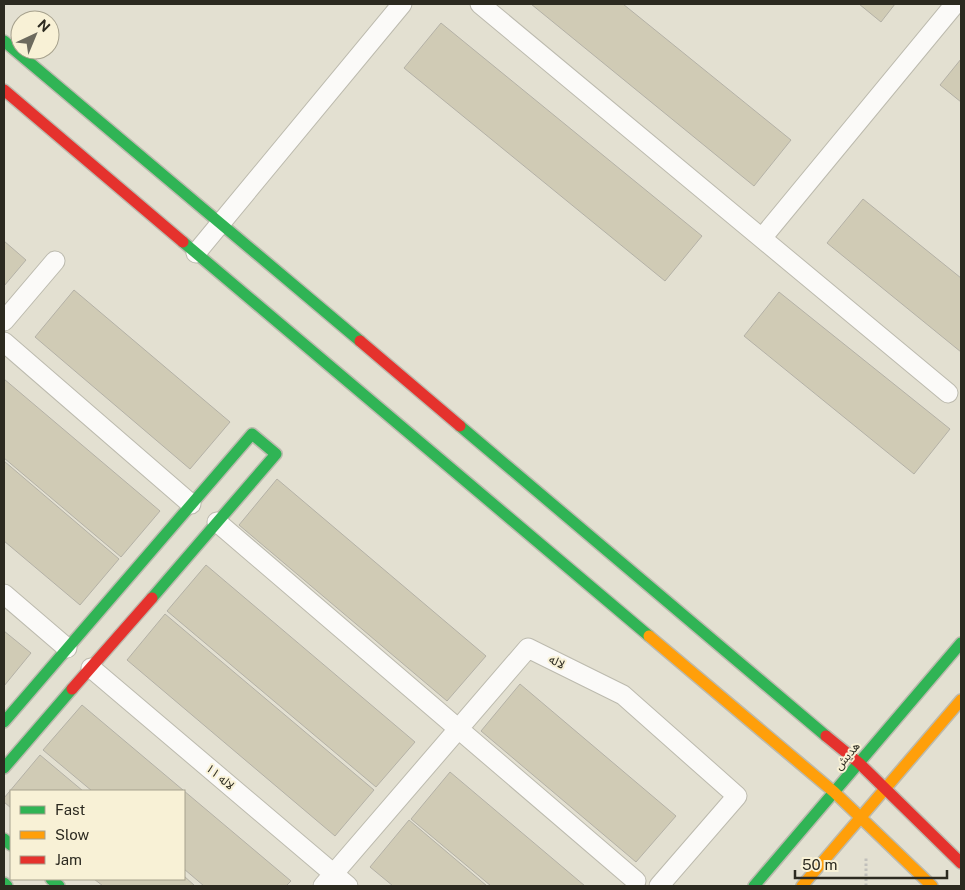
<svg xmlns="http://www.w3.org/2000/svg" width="965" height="890" font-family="'Public Sans','Noto Sans Arabic',sans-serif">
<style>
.building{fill:#d0cbb5;stroke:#b4b1a6}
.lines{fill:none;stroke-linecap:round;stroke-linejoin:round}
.street-casing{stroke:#bcbaae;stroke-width:21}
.fast-casing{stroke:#bcbaae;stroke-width:14}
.slow-casing{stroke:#bcbaae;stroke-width:14}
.jam-casing{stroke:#bcbaae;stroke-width:14}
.path{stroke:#c1c0bb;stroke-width:3;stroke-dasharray:2.5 2.5;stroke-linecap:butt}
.street{stroke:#fbfaf8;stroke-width:19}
.fast{stroke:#30b455;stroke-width:11}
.slow{stroke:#ff9f0a;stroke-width:11}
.jam{stroke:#e5322d;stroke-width:11}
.labels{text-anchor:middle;stroke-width:4;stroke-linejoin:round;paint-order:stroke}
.street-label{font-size:12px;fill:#2c2a20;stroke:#f8f1d6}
</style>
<rect width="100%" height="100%" fill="#e3e0d1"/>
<path class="building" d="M531,4H623L791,140L754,186Z
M859,4H895L881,22Z
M441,23L702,236L665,281L404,68Z
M961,59V102L940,85Z
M863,199L961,278V352L827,243Z
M4,241L26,260L4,286Z
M74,290L230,422L190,469L35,337Z
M779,292L950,429L914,474L744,336Z
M4,379L160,511L121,557L4,458Z
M4,461L119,559L80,605L4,541Z
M277,479L486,656L447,701L239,525Z
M206,565L415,742L376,787L167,611Z
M165,614L374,790L335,836L127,660Z
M4,631L31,653L4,686Z
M520,684L676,816L636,862L481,731Z
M82,705L291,881L286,886H204L184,869V791H92L43,750Z
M40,755L83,791H11V808L4,802V798Z
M450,772L585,886H491L411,819Z
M409,820L487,886H393L370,867Z
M184,876L195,886H103L94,879H184Z"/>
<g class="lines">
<defs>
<path id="street" d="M480,4L948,393
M762,238L955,4
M196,253L402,4
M4,321L55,261
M4,342L191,504
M217,522L636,881
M4,594L67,648
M91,668L348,886
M323,886L528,648L623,695L737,796L659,886"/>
<path id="fast" d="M4,41L360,341
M183,242L649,636
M460,426L826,736
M4,722L252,434L276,454L152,598
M4,768L72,689
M4,839L11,845
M51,879L59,886
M4,883L7,886
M754,886L961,643"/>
<path id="slow" d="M649,636L834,792L932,886
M802,886L961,700"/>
<path id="jam" d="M4,90L183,242
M360,341L460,426
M72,689L152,598
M826,736L859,763L961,863"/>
</defs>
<use href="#street" class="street-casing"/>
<use href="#fast" class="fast-casing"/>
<use href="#slow" class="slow-casing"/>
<use href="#jam" class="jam-casing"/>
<path class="path" d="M866,886V857"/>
<use href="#street" class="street"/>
<use href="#fast" class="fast"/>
<use href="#slow" class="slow"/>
<use href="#jam" class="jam"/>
</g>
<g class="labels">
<g class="street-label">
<text transform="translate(557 662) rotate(26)" y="4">لاله</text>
<text transform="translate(847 756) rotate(-50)" y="4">هدیش</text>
<text transform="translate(220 777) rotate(40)" y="4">لاله ۱۱</text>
</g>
</g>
<rect width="965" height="890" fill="none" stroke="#2c2a20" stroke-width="10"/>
<rect x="10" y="790" width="175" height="90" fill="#f8f1d6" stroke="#a6a18d"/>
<rect x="20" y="806" width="25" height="8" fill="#30b455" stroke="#a6a18d"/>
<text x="55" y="815" font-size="15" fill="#2c2a20">Fast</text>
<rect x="20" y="831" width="25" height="8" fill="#ff9f0a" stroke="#a6a18d"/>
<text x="55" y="840" font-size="15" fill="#2c2a20">Slow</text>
<rect x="20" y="856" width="25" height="8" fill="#e5322d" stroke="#a6a18d"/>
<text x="55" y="865" font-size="15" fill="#2c2a20">Jam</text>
<g transform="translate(35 35) rotate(44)"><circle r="24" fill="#f8f1d6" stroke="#a6a18d"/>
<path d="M0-4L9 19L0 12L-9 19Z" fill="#6c6a5e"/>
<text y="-8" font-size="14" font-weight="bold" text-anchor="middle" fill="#2c2a20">N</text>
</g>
<path d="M795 870v8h152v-8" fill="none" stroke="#2c2a20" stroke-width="2.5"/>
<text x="802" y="870" font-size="15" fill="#2c2a20" stroke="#f8f1d6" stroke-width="4" paint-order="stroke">50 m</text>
</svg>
